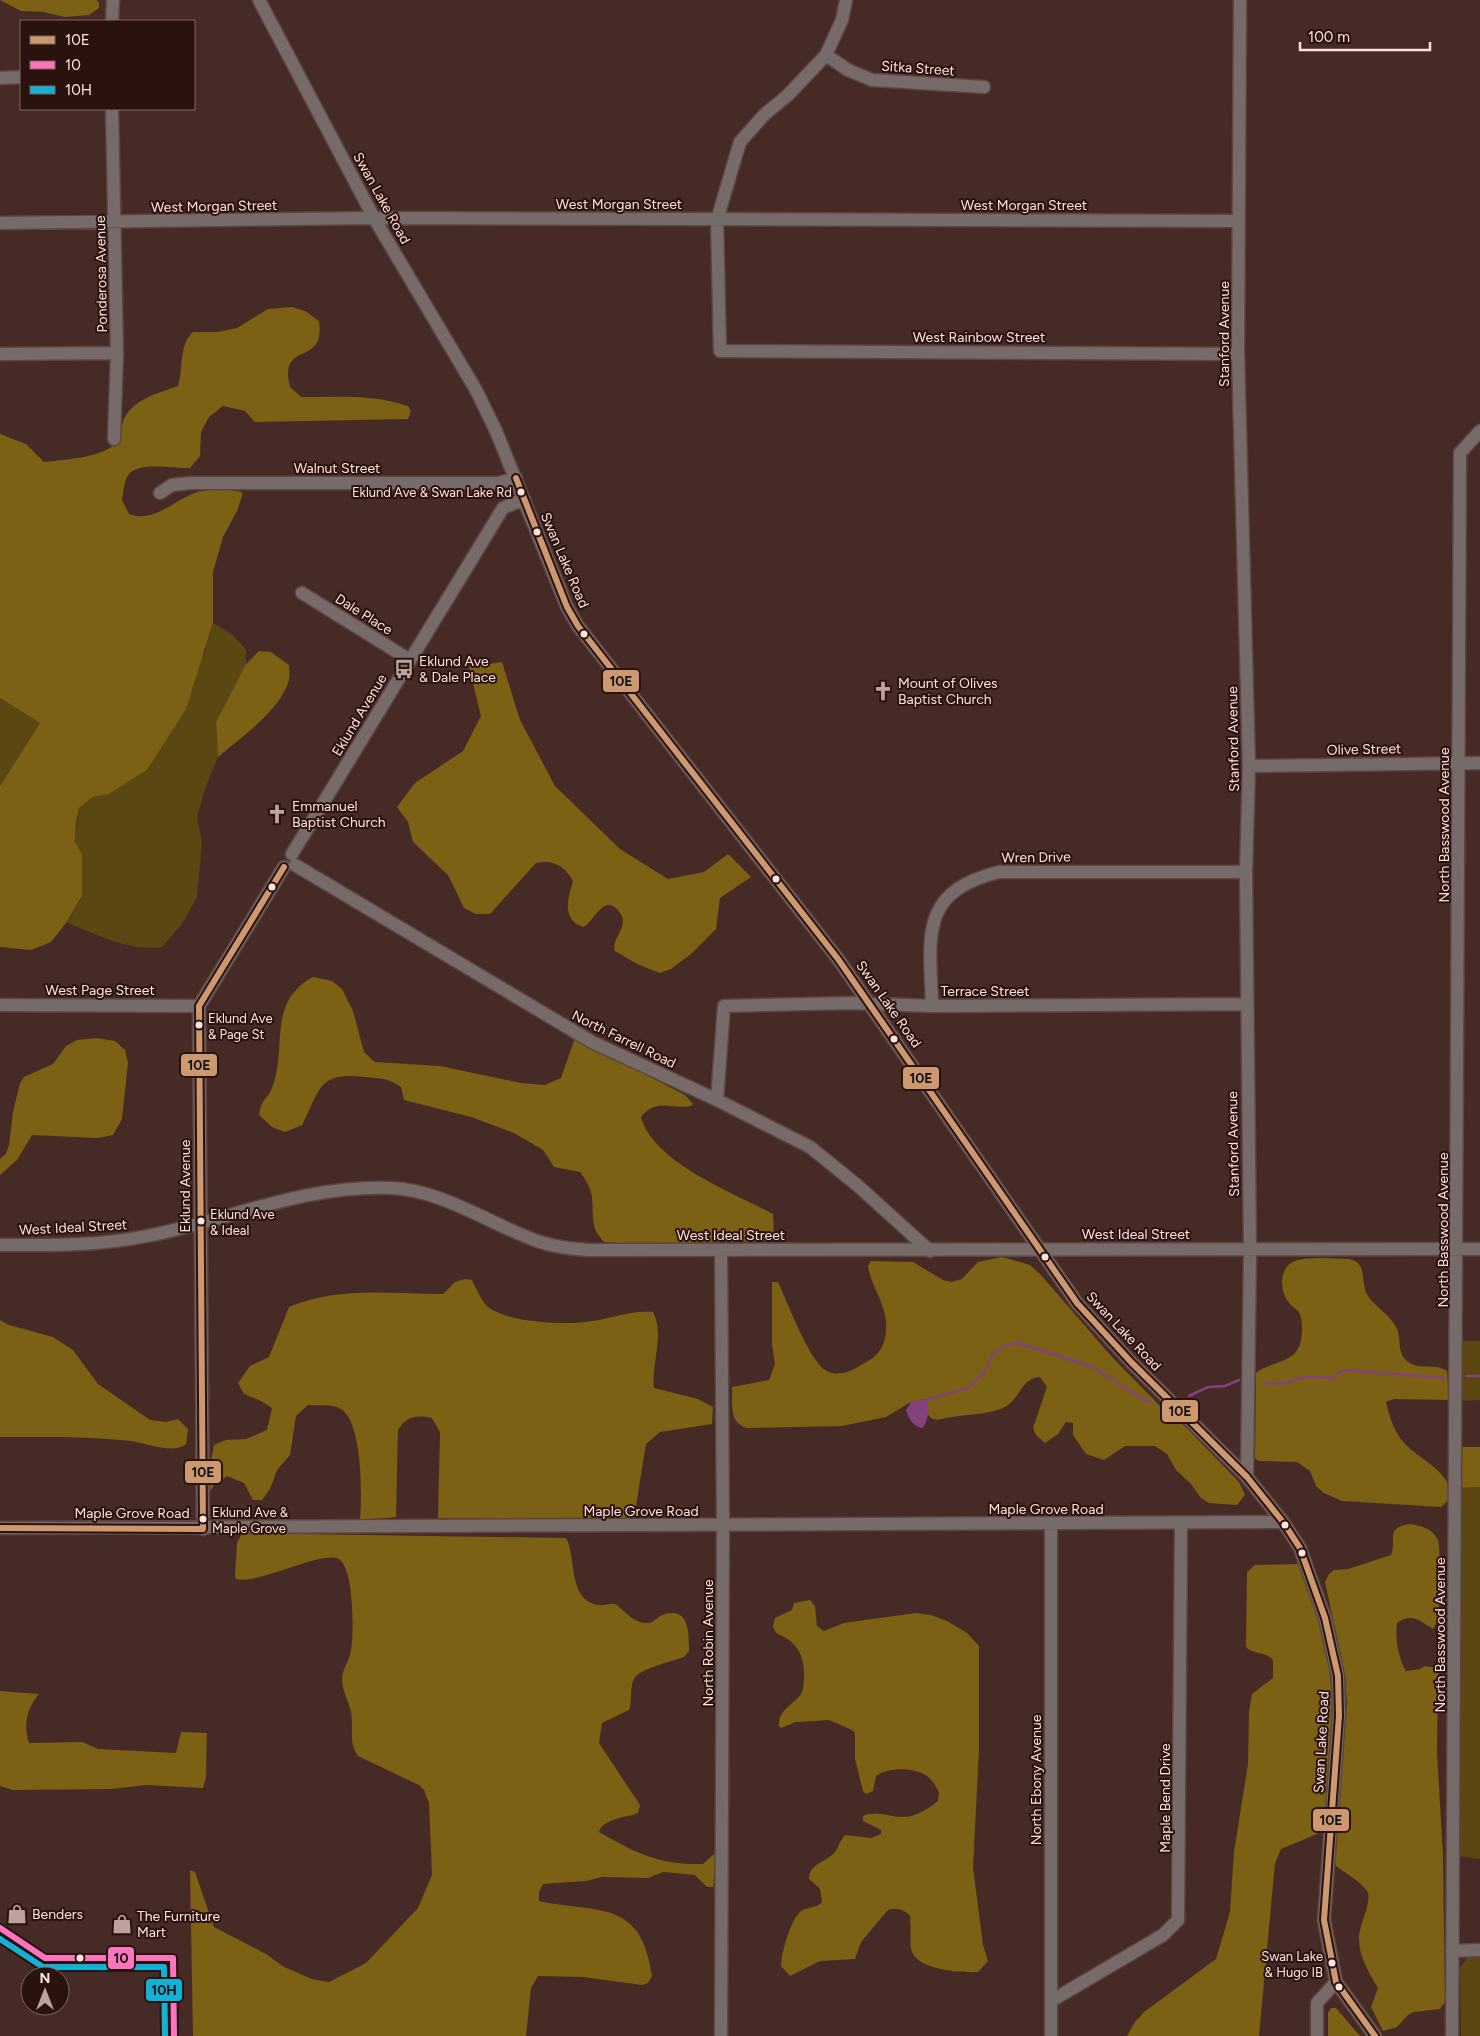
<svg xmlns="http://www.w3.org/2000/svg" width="1480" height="2036" font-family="Figtree,sans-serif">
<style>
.green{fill:#5b4711}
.forest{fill:#7c6014}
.water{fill:#84427c}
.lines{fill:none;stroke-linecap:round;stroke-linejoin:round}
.stream{stroke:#84427c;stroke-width:2.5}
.minor-casing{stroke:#5d4642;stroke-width:15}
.minor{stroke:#776b69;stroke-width:12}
.bus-1-casing{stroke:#2a120f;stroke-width:10}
.bus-2-casing{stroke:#2a120f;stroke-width:10}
.bus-3-casing{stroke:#2a120f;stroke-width:10}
.bus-1{stroke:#cd976f;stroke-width:6}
.bus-2{stroke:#fc73be;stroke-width:6}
.bus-3{stroke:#13b2d5;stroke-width:6}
.bus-dot{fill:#ffe3de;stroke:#2a120f;stroke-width:2}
.labels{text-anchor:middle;stroke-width:4;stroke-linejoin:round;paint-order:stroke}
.bus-label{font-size:13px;fill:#ffe3de;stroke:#2a120f;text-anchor:start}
.street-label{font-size:14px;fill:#ffe3de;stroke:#2a120f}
.poi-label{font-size:14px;fill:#ffe3de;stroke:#2a120f;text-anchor:start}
.line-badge{stroke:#2a120f;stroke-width:2}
.pale-badge-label{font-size:14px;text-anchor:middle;font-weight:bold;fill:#111}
</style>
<rect width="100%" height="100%" fill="#462a26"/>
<path class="green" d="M213,623L233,635L246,650V664L216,722L218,757L205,789L197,817L202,842L197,897L182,924L162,947C128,952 98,934 67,923L82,896V854L75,842L79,808L93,797L109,794L147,770L160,748L205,652Z
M0,698L40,723L0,786Z
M1457,1341H1480V1400L1456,1401Z
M1480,1487V1859L1453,1855L1455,1488Z
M1480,1957V2036H1461L1460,1968L1467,1958Z"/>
<path class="forest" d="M0,0H96L99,2V8L89,15L65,17L43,12L21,11Z
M292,307L305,311L319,321C326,368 278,339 290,387L301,397C337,397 373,394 408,406L411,411L408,419L255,422L245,411L223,406L209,417L201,432L200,456L190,468C173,469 136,460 127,477C124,483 123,493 122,500L129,514C152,523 171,503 190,495C201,489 231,488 243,493L237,511L223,537L213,572V623L186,709L147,770L109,794L93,797L79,808L76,823L75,842L82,854V896L66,923L51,942L31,950L0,947V786L40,723L0,698V434L26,444L44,462C63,460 100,458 115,444C122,438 120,427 124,419C133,399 159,393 178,386C184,367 178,346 193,332H218L237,328L268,309Z
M259,651L271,652L289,665C289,669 290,676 289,680C281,710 240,738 218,757L216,722L246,664Z
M502,662L520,720L555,786L620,849L668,879L704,872L728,854L751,877L720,898L716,929L691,954L671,969L660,973L652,970L637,964L615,951C610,939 630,927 620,913C604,890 594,923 583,927C561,919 568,898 573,881C565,866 553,859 536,863L490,914H476L464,908L448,875L413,842L408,822L397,807L415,783L463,751L481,716L469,667Z
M313,977L332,981L342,989L353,1011L364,1052L375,1062L440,1066L521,1083L545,1085L561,1078L575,1038L685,1095L693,1104L691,1106C671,1110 657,1097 641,1117C653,1163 735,1193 773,1214L774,1237L771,1241L635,1244L604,1242C601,1238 596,1233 595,1229C589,1204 599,1197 580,1172L554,1167L543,1150L514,1133L471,1117L404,1100L401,1087C386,1077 382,1079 364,1077C318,1071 320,1090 302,1125L285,1132L272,1127L259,1115C262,1096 268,1100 272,1088C288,1046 266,1003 313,977Z
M97,1038L115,1041L125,1050L128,1063L122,1119L113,1135L98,1138L32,1135L17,1160L0,1175V1159L6,1154L9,1145L13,1112L20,1083L24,1077L53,1064L66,1046L77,1040Z
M1002,1257L1030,1265L1041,1275L1112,1357L1161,1407L1176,1417L1239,1482L1245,1495L1237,1505L1209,1503L1201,1498L1191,1484L1176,1470L1167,1454L1155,1446H1125L1104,1460L1086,1454L1073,1435V1423L1066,1422L1058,1434L1045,1443L1036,1435L1033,1428L1047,1387L1040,1377C1022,1378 1020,1397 1007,1406C990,1416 957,1414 938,1420L931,1418L927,1414L928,1405L924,1399L911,1402L886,1417L842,1426L747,1428C728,1422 733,1405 732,1387L769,1380L775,1364L772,1344V1282H778C787,1301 810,1363 827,1371C841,1378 855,1369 866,1362C883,1353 887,1340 886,1321C884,1301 871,1286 868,1266L871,1261L913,1262L943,1280L951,1282L962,1279L978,1262Z
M1349,1259C1369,1263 1359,1281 1368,1296C1376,1308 1391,1315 1397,1329C1402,1341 1396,1355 1410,1363C1422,1370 1435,1363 1447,1371L1449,1400L1394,1399L1386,1402C1390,1419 1395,1435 1408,1447C1425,1462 1451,1473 1451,1498L1441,1507L1342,1501L1324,1493L1316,1486L1310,1471L1297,1462L1259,1461L1255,1458L1256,1373C1268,1363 1290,1363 1298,1349C1303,1341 1303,1322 1300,1314C1298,1309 1290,1306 1287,1300C1279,1288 1280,1266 1295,1261C1311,1256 1333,1259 1349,1259Z
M465,1279L472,1280C476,1288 480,1297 485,1304C500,1322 562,1325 585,1322C608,1320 629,1310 653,1312C665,1334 651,1364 654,1388L698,1399L713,1407L712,1424L660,1432L646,1444L634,1518H438L440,1432L432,1418C416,1415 407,1416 398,1430L396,1517L360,1520C362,1497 363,1418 339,1408C330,1404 317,1406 308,1405L296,1416L290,1455L277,1470L270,1489L262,1500H253L244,1483L227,1476L214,1485L210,1492H205L214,1445L226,1440L246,1439L267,1430L272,1408L261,1401L244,1394L238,1383L250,1366L269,1357L289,1307C339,1286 391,1294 443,1294L455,1282Z
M0,1320L9,1325L53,1337L73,1350L98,1384L150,1420L166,1422L178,1419L188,1429L186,1444C174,1455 146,1443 131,1441C87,1436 44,1437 0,1437Z
M1456,1447H1480V1487L1456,1488Z
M1409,1524C1420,1525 1433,1529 1438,1540C1441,1549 1439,1605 1439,1618L1433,1629C1420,1621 1412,1612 1397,1623C1395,1639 1398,1657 1406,1671L1420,1669L1425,1666L1436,1668L1438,1672L1437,1753L1443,1854L1445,2002L1440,2009L1414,2012L1408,2015L1397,2027L1383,2031L1371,2007L1378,1988C1368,1972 1355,1949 1360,1930C1363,1917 1370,1906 1368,1892L1360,1883L1336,1866L1334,1859L1347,1704L1345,1675L1325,1582L1329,1574L1334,1570L1348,1569L1391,1555C1397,1539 1385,1528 1409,1524Z
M242,1533L566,1538C577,1556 567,1601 599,1605C604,1606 609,1603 615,1604C626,1611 632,1623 647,1623C654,1623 658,1616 665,1614C690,1607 689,1635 689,1651L684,1657C673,1661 638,1669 634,1679C629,1689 633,1700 629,1710L602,1723L599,1743L640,1805L638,1813C626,1818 603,1818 599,1832C636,1853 658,1865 703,1864L714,1854L716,1857L713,1887H707L695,1875L663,1872L648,1878L602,1877L586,1881L543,1884L539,1892V1901C599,1914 641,1898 652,1976L648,1983L642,1985L583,1977L538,1976L531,1988L526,2036H193L190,1870L195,1872L214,1927L266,1954L284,1967L312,1979L329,1982L366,1963L418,1908L432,1875L429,1803L424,1790L419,1785L358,1756C348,1742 354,1728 351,1712C349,1701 342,1691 342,1679C342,1669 350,1660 351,1650C354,1634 354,1571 340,1560C325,1548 261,1585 236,1579L235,1576L237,1543Z
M1299,1564C1310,1595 1323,1629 1328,1662C1337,1716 1333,1776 1321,1830L1317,1834L1281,1849L1275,1863L1259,2036H1127L1135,2022L1144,2012L1216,1959L1230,1912L1234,1852L1248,1764L1249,1711L1252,1694L1273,1678V1660C1266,1651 1253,1655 1246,1647L1247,1572L1255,1565Z
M810,1600L815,1606L817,1626L824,1631L844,1623L916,1613L931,1615L947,1621L967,1633L979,1646V1750L973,1867L983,1945L988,1961L978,1972C961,1973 913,1970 911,1948C910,1938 911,1927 910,1916C905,1910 896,1907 888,1910L861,1942L855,1959L820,1961L790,1976L781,1966C781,1954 791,1918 801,1911C807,1907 817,1908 822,1902L820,1889L809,1879C808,1864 827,1862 835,1852C839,1847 840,1840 845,1835L871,1838L881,1834V1830L863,1821V1816C877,1810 889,1817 902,1817C916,1817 928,1809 938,1801L939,1792C936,1787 932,1779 927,1776C914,1767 888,1767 876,1776L873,1791L866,1794L863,1791L855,1759V1733L852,1730L829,1720L796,1722L781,1728L779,1726C778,1710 793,1705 801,1694C804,1690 803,1684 804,1679C805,1656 798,1642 776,1633L773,1627L775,1618L792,1610L794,1603Z
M0,1691L39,1694C27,1709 23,1723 29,1743L82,1742L98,1749L176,1753L181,1732L207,1733L206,1777L203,1788L146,1785L111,1789L13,1790L0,1786Z
M1331,2008H1336L1360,2036H1328V2013Z"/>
<path class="water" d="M924,1399H927C930,1408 928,1420 923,1428C914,1428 908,1418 906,1410L911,1402Z"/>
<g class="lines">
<path class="stream" d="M1467,1376H1480
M1264,1382L1280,1384L1304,1377L1334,1378L1338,1373L1345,1370L1444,1378
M1189,1396L1208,1387L1225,1386L1239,1380
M927,1399L969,1388L985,1371L993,1354L1007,1345L1018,1343L1093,1367L1144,1400L1151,1402"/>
<defs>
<path id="minor" d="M259,0L374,218L476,390L496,431L567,607L578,626L838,959L1077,1303L1131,1362L1247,1477L1283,1522L1300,1548L1325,1618L1338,1676L1339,1716L1324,1920L1336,1982L1375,2036
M846,0L842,20L826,55L788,95L764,115L740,142L717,220L720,351L1238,354
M1240,0L1238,354L1249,766L1246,872L1250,1250L1247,1477
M112,21L113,0
M826,55L848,70L872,80L984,87
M0,78L21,77
M112,109L117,353L114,439
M0,223L374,218L1239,221
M0,354L117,353
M160,493L172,485L190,483H498L516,478
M302,593L410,660
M1249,766L1480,763
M292,854L503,508L524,499
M295,865L592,1042L717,1100L810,1147L857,1185L930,1251
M0,1005L199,1006
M932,1006C930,937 918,892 999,872H1246
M717,1100L724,1006L852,1003L932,1006L1247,1004
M0,1245C49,1245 99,1246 147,1236C228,1220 307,1184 391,1188C443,1190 491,1225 540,1242C556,1247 572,1249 588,1250L1480,1249
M1051,1524V2036
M0,1528L1283,1522
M203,1529L199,1006L284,867
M1452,1951L1480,1950
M1051,2001L1163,1935L1178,1920L1181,1524
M721,2036L723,1525L721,1250
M1317,2036V2003L1336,1982
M1452,2036L1460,453L1480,431"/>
</defs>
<use href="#minor" class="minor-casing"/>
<use href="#minor" class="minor"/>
<defs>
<path id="bus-1" d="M516,478L567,607L578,626L838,959L1077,1303L1131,1362L1247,1477L1283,1522L1300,1548L1325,1618L1338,1676L1339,1716L1324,1920L1336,1982L1375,2036
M0,1528L203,1529L199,1006L284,867"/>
<path id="bus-2" d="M0,1928L45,1958H173L174,2036"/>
<path id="bus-3" d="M0,1939L43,1967H164L165,2036"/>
</defs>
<use href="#bus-1" class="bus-1-casing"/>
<use href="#bus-2" class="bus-2-casing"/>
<use href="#bus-3" class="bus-3-casing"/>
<use href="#bus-1" class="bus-1"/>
<use href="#bus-2" class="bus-2"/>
<use href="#bus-3" class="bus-3"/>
</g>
<defs>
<symbol id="bus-bare" viewBox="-9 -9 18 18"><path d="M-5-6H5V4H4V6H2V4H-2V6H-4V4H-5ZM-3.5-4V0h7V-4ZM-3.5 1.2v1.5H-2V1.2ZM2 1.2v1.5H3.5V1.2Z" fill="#bea29e" stroke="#2a120f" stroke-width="2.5" paint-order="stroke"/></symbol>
<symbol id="church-bare" viewBox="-9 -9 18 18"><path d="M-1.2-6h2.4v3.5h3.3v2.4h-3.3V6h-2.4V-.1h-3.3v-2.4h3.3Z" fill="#bea29e" stroke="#2a120f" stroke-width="2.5" paint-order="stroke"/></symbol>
<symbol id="shop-bare" viewBox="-9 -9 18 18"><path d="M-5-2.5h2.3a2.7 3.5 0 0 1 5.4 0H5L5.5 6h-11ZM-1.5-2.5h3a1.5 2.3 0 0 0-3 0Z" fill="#bea29e" stroke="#2a120f" stroke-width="2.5" paint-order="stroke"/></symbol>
</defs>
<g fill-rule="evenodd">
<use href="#bus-bare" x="390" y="655" width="28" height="28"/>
<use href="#church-bare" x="869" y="677" width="28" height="28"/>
<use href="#church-bare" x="263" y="800" width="28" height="28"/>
<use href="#shop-bare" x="3" y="1900" width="28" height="28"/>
<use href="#shop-bare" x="108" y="1910" width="28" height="28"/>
</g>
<g class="bus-dot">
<circle cx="521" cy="492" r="4.5"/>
<circle cx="537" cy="532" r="4.5"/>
<circle cx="584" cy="634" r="4.5"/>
<circle cx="776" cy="879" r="4.5"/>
<circle cx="272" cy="887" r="4.5"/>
<circle cx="199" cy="1025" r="4.5"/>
<circle cx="894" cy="1039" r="4.5"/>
<circle cx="201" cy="1221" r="4.5"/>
<circle cx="1045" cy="1257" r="4.5"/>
<circle cx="203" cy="1519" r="4.5"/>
<circle cx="1285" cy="1525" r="4.5"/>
<circle cx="1302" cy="1553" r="4.5"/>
<circle cx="80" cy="1958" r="4.5"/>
<circle cx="1332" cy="1963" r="4.5"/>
<circle cx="1339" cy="1987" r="4.5"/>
</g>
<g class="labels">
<g class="bus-label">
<text x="512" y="497" text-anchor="end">Eklund Ave &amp; Swan Lake Rd</text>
<text x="208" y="1023">Eklund Ave<tspan x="208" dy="16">&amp; Page St</tspan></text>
<text x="210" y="1219">Eklund Ave<tspan x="210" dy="16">&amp; Ideal</tspan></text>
<text x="212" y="1517">Eklund Ave &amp;<tspan x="212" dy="16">Maple Grove</tspan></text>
<text x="1323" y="1961" text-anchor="end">Swan Lake<tspan x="1323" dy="16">&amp; Hugo IB</tspan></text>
</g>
<g class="street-label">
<text transform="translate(918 68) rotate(4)" y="5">Sitka Street</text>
<text transform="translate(382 198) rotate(61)" y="5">Swan Lake Road</text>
<text x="619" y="209">West Morgan Street</text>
<text x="1024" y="210">West Morgan Street</text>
<text transform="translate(214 206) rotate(-1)" y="5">West Morgan Street</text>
<text transform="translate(101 274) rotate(-91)" y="5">Ponderosa Avenue</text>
<text transform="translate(1224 334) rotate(-90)" y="5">Stanford Avenue</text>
<text x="979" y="342">West Rainbow Street</text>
<text x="337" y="473">Walnut Street</text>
<text transform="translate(565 560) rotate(67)" y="5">Swan Lake Road</text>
<text transform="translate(364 614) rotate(32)" y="5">Dale Place</text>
<text transform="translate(359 715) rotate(-59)" y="5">Eklund Avenue</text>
<text transform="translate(1233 739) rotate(-91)" y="5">Stanford Avenue</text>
<text transform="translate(1364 749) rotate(-1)" y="5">Olive Street</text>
<text transform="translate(1444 825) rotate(-90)" y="5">North Basswood Avenue</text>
<text transform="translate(1036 857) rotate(-1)" y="5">Wren Drive</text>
<text x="100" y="995">West Page Street</text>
<text x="985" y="996">Terrace Street</text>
<text transform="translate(889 1004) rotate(55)" y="5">Swan Lake Road</text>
<text transform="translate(624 1039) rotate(26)" y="5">North Farrell Road</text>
<text transform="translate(1233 1144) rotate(-91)" y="5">Stanford Avenue</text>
<text transform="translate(185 1186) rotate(-90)" y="5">Eklund Avenue</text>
<text transform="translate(73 1227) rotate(-3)" y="5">West Ideal Street</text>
<text transform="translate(1443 1230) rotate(-90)" y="5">North Basswood Avenue</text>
<text x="1136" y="1239">West Ideal Street</text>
<text x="731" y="1240">West Ideal Street</text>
<text transform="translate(1124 1331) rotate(47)" y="5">Swan Lake Road</text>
<text x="1046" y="1514">Maple Grove Road</text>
<text x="641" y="1516">Maple Grove Road</text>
<text x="132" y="1518">Maple Grove Road</text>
<text transform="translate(1440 1635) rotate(-90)" y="5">North Basswood Avenue</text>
<text transform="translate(708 1643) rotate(-90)" y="5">North Robin Avenue</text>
<text transform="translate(1321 1742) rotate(-87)" y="5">Swan Lake Road</text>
<text transform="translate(1036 1780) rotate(-90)" y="5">North Ebony Avenue</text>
<text transform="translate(1165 1798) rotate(-90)" y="5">Maple Bend Drive</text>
</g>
<g class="poi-label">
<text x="419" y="666">Eklund Ave<tspan x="419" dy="16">&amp; Dale Place</tspan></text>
<text x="898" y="688">Mount of Olives<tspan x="898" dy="16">Baptist Church</tspan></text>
<text x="292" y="811">Emmanuel<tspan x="292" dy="16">Baptist Church</tspan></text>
<text x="32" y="1919">Benders</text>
<text x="137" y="1921">The Furniture<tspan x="137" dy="16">Mart</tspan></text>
</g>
</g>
<g class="line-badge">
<rect x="602" y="669" width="38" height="24" rx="5" fill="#cd976f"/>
<rect x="180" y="1053" width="38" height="24" rx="5" fill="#cd976f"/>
<rect x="902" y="1066" width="38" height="24" rx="5" fill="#cd976f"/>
<rect x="1161" y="1399" width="38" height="24" rx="5" fill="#cd976f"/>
<rect x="184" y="1460" width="38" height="24" rx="5" fill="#cd976f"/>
<rect x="1312" y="1808" width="38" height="24" rx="5" fill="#cd976f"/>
<rect x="107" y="1946" width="28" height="24" rx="5" fill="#fc73be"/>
<rect x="145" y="1978" width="38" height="24" rx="5" fill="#13b2d5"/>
</g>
<g class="pale-badge-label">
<text x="621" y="686">10E</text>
<text x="199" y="1070">10E</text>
<text x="921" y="1083">10E</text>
<text x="1180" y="1416">10E</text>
<text x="203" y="1477">10E</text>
<text x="1331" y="1825">10E</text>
<text x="121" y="1963">10</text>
<text x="164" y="1995">10H</text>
</g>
<rect x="20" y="20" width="175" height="90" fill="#2a120f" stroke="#7f6662"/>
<rect x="30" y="36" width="25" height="8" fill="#cd976f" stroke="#7f6662"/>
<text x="65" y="45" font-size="15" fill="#ffe3de">10E</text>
<rect x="30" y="61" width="25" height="8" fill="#fc73be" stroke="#7f6662"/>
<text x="65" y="70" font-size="15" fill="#ffe3de">10</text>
<rect x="30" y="86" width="25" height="8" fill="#13b2d5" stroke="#7f6662"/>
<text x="65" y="95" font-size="15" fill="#ffe3de">10H</text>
<g transform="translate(45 1991)"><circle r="24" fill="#2a120f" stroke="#7f6662"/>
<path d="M0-4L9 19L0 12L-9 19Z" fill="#bea29e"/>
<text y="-8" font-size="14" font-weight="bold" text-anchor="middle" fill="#ffe3de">N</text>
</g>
<path d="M1300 42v8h130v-8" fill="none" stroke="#ffe3de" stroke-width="2.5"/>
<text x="1308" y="42" font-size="15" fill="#ffe3de" stroke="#2a120f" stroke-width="4" paint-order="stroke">100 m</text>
</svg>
